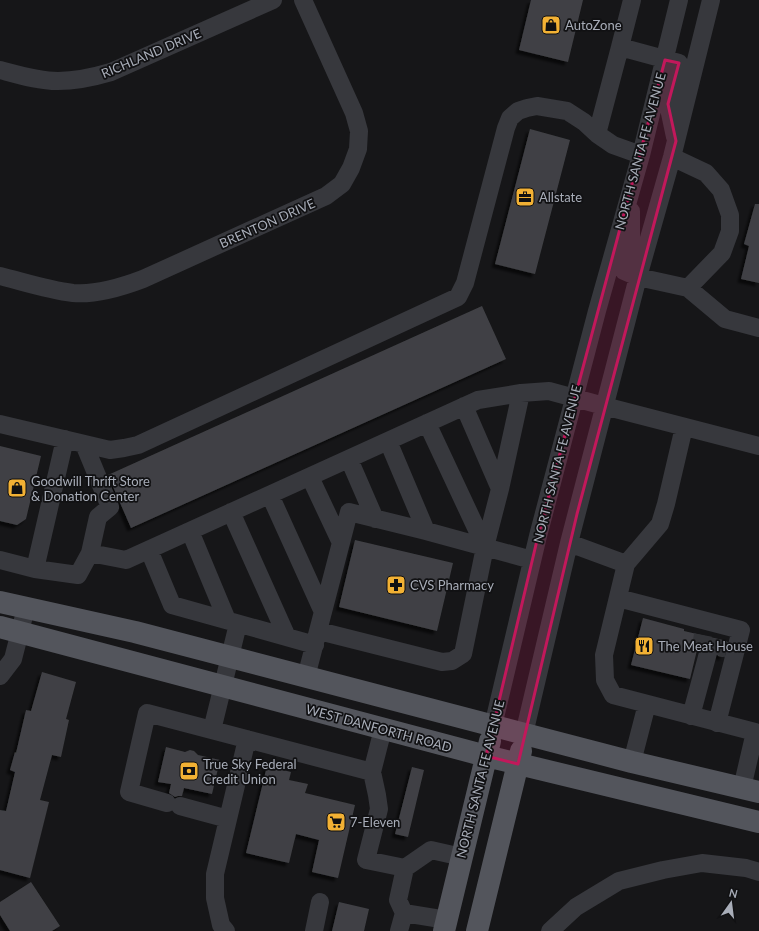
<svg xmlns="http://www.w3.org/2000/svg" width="759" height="931" font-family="Lato,sans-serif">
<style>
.building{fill:#404145;filter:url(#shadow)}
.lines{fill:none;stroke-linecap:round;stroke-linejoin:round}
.minor-tunnel{stroke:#333438;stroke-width:18;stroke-dasharray:18 9;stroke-linecap:butt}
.minor{stroke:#37383d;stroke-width:18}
.major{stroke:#53555c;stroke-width:22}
.marked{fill:#c2185b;fill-opacity:0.2;stroke:#c2185b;stroke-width:3;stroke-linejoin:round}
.labels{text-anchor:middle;stroke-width:3.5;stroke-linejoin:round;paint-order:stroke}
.poi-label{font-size:13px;fill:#a8adb8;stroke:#111113;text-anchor:start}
.street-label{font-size:13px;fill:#a8adb8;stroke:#111113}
</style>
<defs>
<filter id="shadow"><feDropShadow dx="-3.5" dy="3.5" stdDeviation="1" flood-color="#0009"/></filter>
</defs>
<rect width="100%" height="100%" fill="#161618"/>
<path class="building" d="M531,0H583L568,62L519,50Z
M530,129L570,140L535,274L495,264Z
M755,204H759V283L741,279L749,246L744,244Z
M482,306L506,359L131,528L108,475Z
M0,446L41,456L26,519L17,525L0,521Z
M355,540L453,563L437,631L339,607Z
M643,618L684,629V631L727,641L723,657L718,656V650L716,646L711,643H706L701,645L698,651L697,650L690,679L631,665Z
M42,672L76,682L66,719L69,720L61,757L52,755L40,800L49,802L30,878L0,870V810L6,811L15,772L10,770L15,752L16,753L26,710L31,711Z
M166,747L185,752L190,750L194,751L198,755L220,760L212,794L184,788L182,796H178L175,797L169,793L171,784L158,782Z
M267,766L291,772L289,780L308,784L305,793L355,805L338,878L312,872L319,840L296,834L289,863L246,853Z
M412,767L424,770L408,837L395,834Z
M31,882L60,926L52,931H10L0,915V902Z
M339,902L369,909L364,931H332Z"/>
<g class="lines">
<path class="minor-tunnel" d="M700,651L703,635
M716,655L720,640"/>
<path class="minor" d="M632,0L620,47L679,63L668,104L675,137
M0,70C19,75 39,81 58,81C76,81 94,77 111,72L273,0
M597,134L620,47
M672,157L706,173L721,190L730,215V231L722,253L688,288
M631,211V246L624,271L638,277L688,288L725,319L759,328
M0,276C24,282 48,290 73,293C96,295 122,287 143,279L326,196L342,184L351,168L358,149L359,131L354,113L303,0
M464,406L500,489
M427,423L485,547
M0,424L110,450L124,448L138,445L458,297L465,283L506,128L510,118L518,111L527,108L537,106L567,111L584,122L597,134L613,145L641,155
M684,427L666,504L660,524L626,564L604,655L605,680L613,695L755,732L742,788
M388,441L426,531
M84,444L110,507L98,517L90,553L126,560L478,400L521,393L549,391L604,406L759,446
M349,459L375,519
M310,477L341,543
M270,495L323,612
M231,512L287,637
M190,531L227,620
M569,543L626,564
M149,550L172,605L315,645
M0,560L35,569L65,439
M35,569L78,575L90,553
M618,598L741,630L717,723
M319,631L442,662L452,661L463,654L485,547L500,489L521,393
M0,676L13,659L26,608
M306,677L349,512L426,531L532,560
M691,716L708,653
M493,726L538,536L597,311L641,155L679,0
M212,730L238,624
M524,734L569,543L638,277L672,157L711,0
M632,762L647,704
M372,772L377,795L379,809L366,860L405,868L431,850L462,857
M167,803L129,792L147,713L372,772L383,729
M180,806L228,819
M404,913L398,900L405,868
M226,931L221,925L215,898V874L247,739
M314,931L320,902
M399,931L404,913L447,920
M550,931L576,907L619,881L663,870L702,863L746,868L759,872"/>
<path class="major" d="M0,602L135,632L632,762L759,792
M0,627L486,756L759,822
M444,931L490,741
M477,931L521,751"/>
</g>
<path class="marked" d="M665,60L679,63L668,104L676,141L577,514L518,764L486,756L538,536Z"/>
<defs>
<symbol id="shop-square" viewBox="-11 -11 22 22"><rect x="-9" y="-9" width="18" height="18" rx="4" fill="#f2b134" stroke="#111113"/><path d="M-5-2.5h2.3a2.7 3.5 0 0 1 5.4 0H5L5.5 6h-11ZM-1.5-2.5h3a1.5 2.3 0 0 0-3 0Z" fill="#111"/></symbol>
<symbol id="office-square" viewBox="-11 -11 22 22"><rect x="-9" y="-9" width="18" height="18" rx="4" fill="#f2b134" stroke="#111113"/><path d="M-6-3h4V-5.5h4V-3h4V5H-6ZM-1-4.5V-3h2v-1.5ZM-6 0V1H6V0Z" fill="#111"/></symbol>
<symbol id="pharmacy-square" viewBox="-11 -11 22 22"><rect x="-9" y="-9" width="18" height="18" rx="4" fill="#f2b134" stroke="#111113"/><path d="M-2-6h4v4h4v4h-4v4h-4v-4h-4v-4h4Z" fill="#111"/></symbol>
<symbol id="restaurant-square" viewBox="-11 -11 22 22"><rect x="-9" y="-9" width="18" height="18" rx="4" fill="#f2b134" stroke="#111113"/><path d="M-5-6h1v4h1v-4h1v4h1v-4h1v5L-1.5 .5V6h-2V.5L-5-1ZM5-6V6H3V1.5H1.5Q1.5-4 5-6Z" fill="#111"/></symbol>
<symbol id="bank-square" viewBox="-11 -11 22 22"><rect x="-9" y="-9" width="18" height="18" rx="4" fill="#f2b134" stroke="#111113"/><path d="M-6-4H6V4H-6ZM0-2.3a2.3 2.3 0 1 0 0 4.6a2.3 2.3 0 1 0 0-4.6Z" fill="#111"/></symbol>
<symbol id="supermarket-square" viewBox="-11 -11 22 22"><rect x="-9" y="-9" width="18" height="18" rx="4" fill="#f2b134" stroke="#111113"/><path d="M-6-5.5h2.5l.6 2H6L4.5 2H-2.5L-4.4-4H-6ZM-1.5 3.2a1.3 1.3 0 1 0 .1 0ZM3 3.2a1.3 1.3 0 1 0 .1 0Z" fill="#111"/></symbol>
</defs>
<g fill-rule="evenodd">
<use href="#shop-square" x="540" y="14" width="22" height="22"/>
<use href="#office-square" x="514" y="186" width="22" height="22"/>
<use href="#shop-square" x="6" y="477" width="22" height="22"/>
<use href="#pharmacy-square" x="385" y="574" width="22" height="22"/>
<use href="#restaurant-square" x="633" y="635" width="22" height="22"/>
<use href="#bank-square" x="178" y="760" width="22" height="22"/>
<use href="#supermarket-square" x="325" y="811" width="22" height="22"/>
</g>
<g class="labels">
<g class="poi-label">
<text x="565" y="30">AutoZone</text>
<text x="539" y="202">Allstate</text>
<text x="31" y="486">Goodwill Thrift Store<tspan x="31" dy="15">&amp; Donation Center</tspan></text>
<text x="410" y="590">CVS Pharmacy</text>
<text x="658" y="651">The Meat House</text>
<text x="203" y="769">True Sky Federal<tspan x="203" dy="15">Credit Union</tspan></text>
<text x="350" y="827">7-Eleven</text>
</g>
<g class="street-label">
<text transform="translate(151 53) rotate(-23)" y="5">RICHLAND DRIVE</text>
<text transform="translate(640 151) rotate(-75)" y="5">NORTH SANTA FE AVENUE</text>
<text transform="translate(267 223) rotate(-24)" y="5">BRENTON DRIVE</text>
<text transform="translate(557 464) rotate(-76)" y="5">NORTH SANTA FE AVENUE</text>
<text transform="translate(379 728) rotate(15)" y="5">WEST DANFORTH ROAD</text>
<text transform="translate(480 779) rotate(-76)" y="5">NORTH SANTA FE AVENUE</text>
</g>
</g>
<g transform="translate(731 903) rotate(14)" stroke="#111113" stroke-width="3" paint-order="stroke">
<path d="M0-3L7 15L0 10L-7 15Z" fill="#a8adb8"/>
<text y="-6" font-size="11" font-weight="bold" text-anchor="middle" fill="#a8adb8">N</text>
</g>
</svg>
